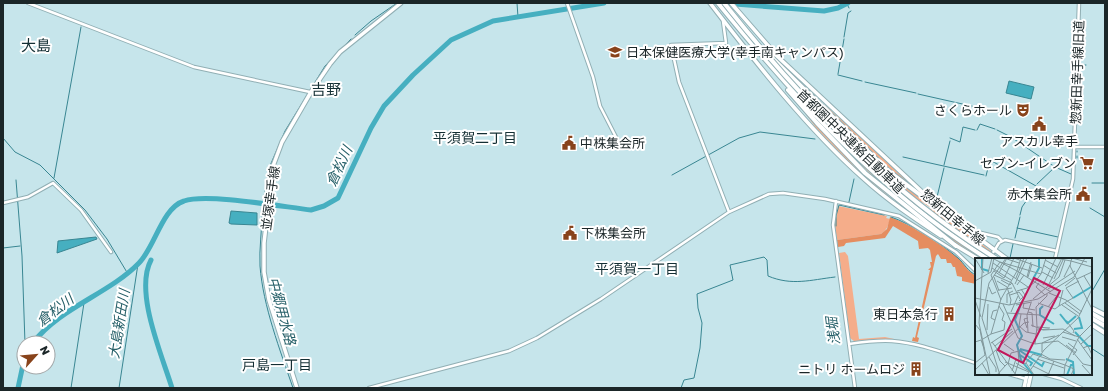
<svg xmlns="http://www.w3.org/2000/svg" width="1108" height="391" font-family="'Golos Text','Noto Sans JP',sans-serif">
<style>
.green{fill:#f5ad8a}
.forest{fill:#e58d60}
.water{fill:#46afc0;stroke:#398692}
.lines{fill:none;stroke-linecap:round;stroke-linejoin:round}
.stream{stroke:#398692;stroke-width:1}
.river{stroke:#46afc0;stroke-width:5}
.minor-casing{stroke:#91afb4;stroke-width:4.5}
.major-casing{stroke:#91afb4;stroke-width:5.5}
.highway-casing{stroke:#91afb4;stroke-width:6}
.minor{stroke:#fff;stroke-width:2.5}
.major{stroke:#fff;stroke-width:3.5}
.highway{stroke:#fff;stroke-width:4}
.highway-bridge-casing{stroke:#91afb4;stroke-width:6;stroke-linecap:butt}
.highway-bridge{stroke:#fff;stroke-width:4}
.labels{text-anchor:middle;stroke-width:4;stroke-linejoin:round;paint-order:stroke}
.poi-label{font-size:13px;fill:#1b2628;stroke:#fff;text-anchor:end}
.street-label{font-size:13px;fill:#1b2628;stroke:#fff}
.neighbourhood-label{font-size:14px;fill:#142f34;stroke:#fff}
.water-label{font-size:14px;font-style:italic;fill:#255f68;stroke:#fff}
.quarter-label{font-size:15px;fill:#142f34;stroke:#fff}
.inset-river{fill:none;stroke:#46afc0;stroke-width:2}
.inset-road{fill:none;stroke:#82999d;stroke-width:1}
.view{fill:#c2185b;fill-opacity:0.15;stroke:#c2185b;stroke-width:2}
.inset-edge{fill:none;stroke:#1b2628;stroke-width:2}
</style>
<rect width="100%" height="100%" fill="#c6e5eb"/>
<path class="green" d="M812,94L862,138L914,188L897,176L881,160L860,142Z
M801,108L845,154L854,166L906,211L857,170L817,129Z
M865,153L887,173L991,251V253L930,210L931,208L908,193Z
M858,160L921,215L983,259L953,241L889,191L857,161Z
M838,206L887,216L886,218L890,219C888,226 887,230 881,234L837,240L835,226Z
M845,252L848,256L859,339L885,337L894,339L854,341L850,338L839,253Z"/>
<path class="forest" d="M890,217C910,224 942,245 958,258C964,264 968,272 976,276V284L962,281V277L957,276L955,267H953L951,263H947L946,259H941L938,254L936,256L917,337L919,338L918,342L912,341L913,337L915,338L930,270H928L931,267L930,262H932L930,250L928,248L919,249L918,241L893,226L885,238L846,243L844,246L838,247L837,240L881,234L887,229Z"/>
<path class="water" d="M1009,81L1034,87L1031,99L1006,93Z
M231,211L257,213V225L231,224L229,223Z
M96,237L97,239L57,253L58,241Z"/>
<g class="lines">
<path class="stream" d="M517,3L518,17
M847,4L849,8
M355,35L371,21L397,3
M844,37L848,13L851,11
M1080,65H1086
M838,74L844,39
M838,75L862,81
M865,82L916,93
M918,94L998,112
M977,130L980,124L995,129
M997,130L1011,137L1055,167
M3,138L15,152L40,165L85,210L107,239L128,274
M950,138L960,142L963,127L975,130
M1077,152V151
M903,157L984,175
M1077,158V156
M944,165L950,141
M672,175L739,138L760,132L815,139
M986,176L990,160L1036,186
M54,178L81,27
M16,180L22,256L25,343
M1092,183H1105
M1037,184L1055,167L1071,174
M264,197L269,168L285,131L325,66L351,39
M937,197L944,168
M849,202L854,179
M1090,208L1105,217
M262,214C262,231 259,249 260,266C263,306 280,350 293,388
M1020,215L1022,207L1029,197
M891,217C910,223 942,244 958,258C964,263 968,272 976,275
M836,226V216L839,205L884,215
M1017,228L1058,237
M1015,238L1020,217
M3,248L20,246
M1010,258L1013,244
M1091,293L1105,269
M1091,348L1105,357
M71,388L84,303
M119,388L138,264
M681,388L684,380L694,378L700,348L702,323L698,308L697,294L733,280L730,265L764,257L767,260L768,276C792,286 810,280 835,277"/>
<path class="river" d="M722,3L824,11L838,8L848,3
M151,260C134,292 162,355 172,388
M33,343C59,308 109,294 139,263C155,247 162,208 184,201C207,193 284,207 311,210L324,206L338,198L371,128L384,106L413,75L451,40L493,21L604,3
M18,388L24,360"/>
<defs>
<path id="minor" d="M28,3L194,67L310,92
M567,3L593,77L600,106L619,143
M723,21L726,43L671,45L679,82L729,212
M1074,147H1105
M836,201L833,225L855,388
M3,203L28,197L53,183L81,210L111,252
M977,232L998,237L1002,241
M991,256L999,243L1005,240L1057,251
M1055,259L1073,179L1079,3
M849,344C863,342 877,340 892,341C921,343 949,355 976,363
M1009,374L1026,379
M1044,374L1062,379L1081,388
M369,388L509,351L537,338L601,299L729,212L769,194L783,193L825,199L899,216L956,252L976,271"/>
<path id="major" d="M710,3C757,64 806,127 863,178C887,200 914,218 941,236
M731,3L778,57L935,204
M957,222L1007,259
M955,245L978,259
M297,388L269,300L264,272V243L273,166L282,142L311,92L330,64L340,52L401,3
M1024,388L1027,374
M1028,388L1031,374"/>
<path id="highway" d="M718,3C796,99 882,194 988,259
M765,51L887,170L959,224
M788,90L817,123L865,173L956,246
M1091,308L1105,315
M1091,313L1105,321
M1091,318L1105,326
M1091,324L1105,333"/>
</defs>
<use href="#minor" class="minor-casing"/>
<use href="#major" class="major-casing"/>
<use href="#highway" class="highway-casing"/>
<use href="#minor" class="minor"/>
<use href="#major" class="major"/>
<use href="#highway" class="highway"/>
<defs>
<path id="highway-bridge" d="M724,3C802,101 890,193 997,259"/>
</defs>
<use href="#highway-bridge" class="highway-bridge-casing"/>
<use href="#highway-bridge" class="highway-bridge"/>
</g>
<defs>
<symbol id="school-bare" viewBox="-9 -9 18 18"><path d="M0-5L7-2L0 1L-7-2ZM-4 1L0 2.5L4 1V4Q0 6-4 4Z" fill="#88431b" stroke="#fff" stroke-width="2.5" paint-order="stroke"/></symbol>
<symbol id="theatre-bare" viewBox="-9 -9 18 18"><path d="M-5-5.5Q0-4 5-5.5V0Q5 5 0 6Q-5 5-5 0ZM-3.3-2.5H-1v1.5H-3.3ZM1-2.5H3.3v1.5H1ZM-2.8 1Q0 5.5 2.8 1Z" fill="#88431b" stroke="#fff" stroke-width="2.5" paint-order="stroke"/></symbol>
<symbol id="civic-bare" viewBox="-9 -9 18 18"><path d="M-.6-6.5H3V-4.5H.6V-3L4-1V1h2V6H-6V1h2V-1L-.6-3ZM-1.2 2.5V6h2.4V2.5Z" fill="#88431b" stroke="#fff" stroke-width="2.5" paint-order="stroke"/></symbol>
<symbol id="supermarket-bare" viewBox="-9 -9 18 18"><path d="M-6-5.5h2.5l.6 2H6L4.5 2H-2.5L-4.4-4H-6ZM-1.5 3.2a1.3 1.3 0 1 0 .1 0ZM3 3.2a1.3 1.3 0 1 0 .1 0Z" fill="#88431b" stroke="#fff" stroke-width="2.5" paint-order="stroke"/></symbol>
<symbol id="building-bare" viewBox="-9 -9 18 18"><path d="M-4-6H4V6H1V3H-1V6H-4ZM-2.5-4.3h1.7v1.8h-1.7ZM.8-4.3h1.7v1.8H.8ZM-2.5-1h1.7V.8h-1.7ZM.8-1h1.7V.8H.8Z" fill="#88431b" stroke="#fff" stroke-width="2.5" paint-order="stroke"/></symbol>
</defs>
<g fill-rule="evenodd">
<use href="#school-bare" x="605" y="42" width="20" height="20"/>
<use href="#theatre-bare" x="1013" y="100" width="20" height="20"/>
<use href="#civic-bare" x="1029" y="114" width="20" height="20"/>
<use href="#civic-bare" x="559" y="133" width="20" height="20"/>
<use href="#supermarket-bare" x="1077" y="153" width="20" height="20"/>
<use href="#civic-bare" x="1073" y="184" width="20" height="20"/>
<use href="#civic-bare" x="560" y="223" width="20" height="20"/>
<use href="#building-bare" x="939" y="304" width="20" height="20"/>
<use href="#building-bare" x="906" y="359" width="20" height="20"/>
</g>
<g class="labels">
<g class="poi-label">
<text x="626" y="57" text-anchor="start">日本保健医療大学(幸手南キャンパス)</text>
<text x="1012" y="115">さくらホール</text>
<text x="1039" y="146" text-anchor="middle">アスカル幸手</text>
<text x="580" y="148" text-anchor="start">中株集会所</text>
<text x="1076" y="168">セブン-イレブン</text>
<text x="1072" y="199">赤木集会所</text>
<text x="581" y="238" text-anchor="start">下株集会所</text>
<text x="938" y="319">東日本急行</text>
<text x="905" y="374">ニトリ ホームロジ</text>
</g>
<g class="street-label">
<text transform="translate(1077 72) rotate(-88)" y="5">惣新田幸手線旧道</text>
<text transform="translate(851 141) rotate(44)" y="5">首都圏中央連絡自動車道</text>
<text transform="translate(270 198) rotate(-82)" y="5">並塚幸手線</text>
<text transform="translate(953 217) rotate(40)" y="5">惣新田幸手線</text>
</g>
<g class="neighbourhood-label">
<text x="475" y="143">平須賀二丁目</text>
<text x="637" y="274">平須賀一丁目</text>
<text x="277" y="370">戸島一丁目</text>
</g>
<g class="water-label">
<text transform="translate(339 166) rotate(-65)" y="5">倉松川</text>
<text transform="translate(55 310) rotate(-37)" y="5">倉松川</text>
<text transform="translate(282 311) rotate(75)" y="5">中郷用水路</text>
<text transform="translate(119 324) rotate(-81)" y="5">大島新田川</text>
<text transform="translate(833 331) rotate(-97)" y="5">浅堀</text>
</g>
<g class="quarter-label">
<text x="36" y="51">大島</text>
<text x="326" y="95">吉野</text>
</g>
</g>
<g transform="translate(975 258)">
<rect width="117" height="117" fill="#c6e5eb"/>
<path class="inset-river" d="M7,1V11L14,13M58,21L64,10V0M98,40L116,29M46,46L40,62L47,78L42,87L46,102L58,117M68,48L65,51V57L79,66M85,56L93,66M91,63L93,65L101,58M99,71L107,70L104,59M100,74L113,88H117M45,91L67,97M44,92L67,108L69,104M45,97L57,105L55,108M91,101L98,104L99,117M92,117L96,107H98"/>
<path class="inset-road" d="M8,0L4,65L15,117M80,0L96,3L95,8L117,51M97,0L112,4M97,0L96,3L117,9M19,1L42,13L46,0M32,1L44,5M1,2L9,15M70,2L83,9M25,4L66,16M18,5L53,29M68,7L81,15M17,10L36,22M19,13L29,20L39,0L67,10M67,14L78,20M13,15L17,0M24,15L32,0M16,17L26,42M16,17L25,4M19,17L37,25L45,41M109,18L117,31M19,19L24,33M52,19L56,4M53,19L57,6M89,19L95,7M41,20L49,0M79,21L88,2M102,21L117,14M26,22L35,27L37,25M0,23L16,14L19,0M22,23L32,29L36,42L35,47M64,25L61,29L70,37M40,26L52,0M74,26L86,2M42,27L49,17M68,27L81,0M90,28L100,20M14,29L17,36L21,34M91,30L104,23M46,31L50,37L49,41L47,39M73,31L100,13M24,32L37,30M42,33L52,30L60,24L66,16L71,0M74,35L91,42L107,54M35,37L44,34L48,39L44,43M0,40L34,47L63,41L99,19L110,0M58,41L84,19L90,2M0,42L6,59M32,45V36L38,33M49,45L48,50L60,52M63,45L80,51L84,48L88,32M90,45L105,56M28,46L43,80L60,86L83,83L97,93L108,106L117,108M41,47L57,44M87,47L103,58M24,48L29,56L27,62L30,64L29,72M84,48L98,40L91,30M73,49L81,39M36,54L43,38M53,54L57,55L58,69M32,55L65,57M46,56L44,68L51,74L61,76M20,62L16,60L18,53L22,52M93,65L99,73L98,75M0,66L5,72L10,97L0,105M56,67L68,72L88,71L100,78M62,69L75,70M52,70L49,61L53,60M12,72L13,46M62,72L74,71M53,74L52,57L56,45M88,74L104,79L117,66M16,76L29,72M87,79L101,83M68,80L80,78M8,81L16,76L26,41L42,13L76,34M102,81L117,102M0,84L6,82L9,90M17,84L41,117M16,85L37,71M93,85L102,92L98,97M29,86L39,93M60,86L62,69L61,49L72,38V36M106,86L117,76M91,87L101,95M20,88L38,73M108,90L113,88L117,97M21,92L25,103L30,108L32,106M43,93L44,103L50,106M67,94V85L84,77M66,96L75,101L90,102M14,99L21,110V114M62,101L89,110M30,104L54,114M7,105L14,117M41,105L54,113M51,105L59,117M33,106L36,95L44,93M50,106L58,96L90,107L89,117M107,107L116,117M58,108L76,117M0,112L49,65L54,64M37,113L41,101M40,116L44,103L41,102M22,117L30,108M25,117L7,60L14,25L31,0M52,117L69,92L103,60L117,31M73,117L79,103M96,117L99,111L90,107L104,79"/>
<path class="view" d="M59,20L85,33L48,105L23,92Z"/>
<rect width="117" height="117" class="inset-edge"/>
</g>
<rect width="1108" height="391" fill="none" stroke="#1b2628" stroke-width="8"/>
<g transform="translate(36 355) rotate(63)"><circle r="19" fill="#ffffff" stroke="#a4a8a9"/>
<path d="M0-3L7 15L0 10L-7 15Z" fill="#88431b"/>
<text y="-6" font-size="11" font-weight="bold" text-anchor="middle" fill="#1b2628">N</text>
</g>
</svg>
